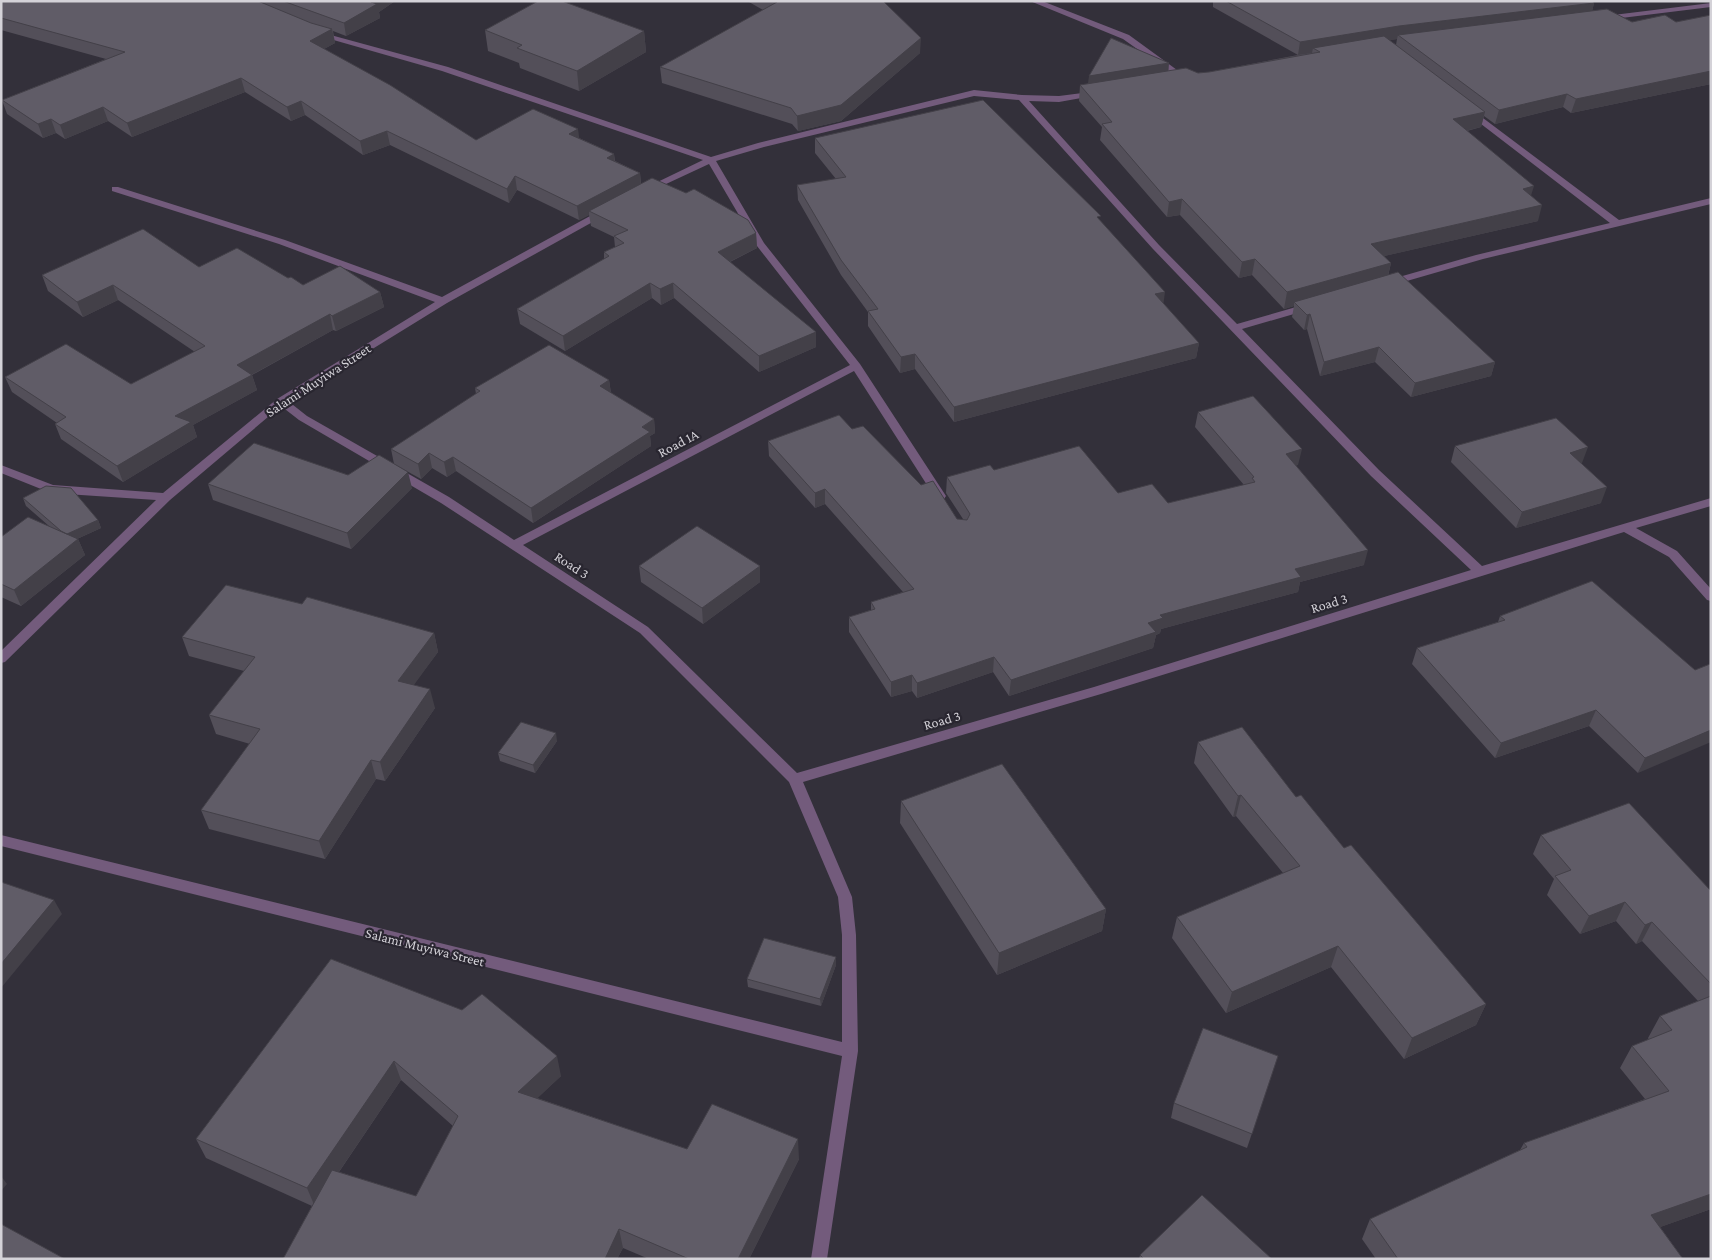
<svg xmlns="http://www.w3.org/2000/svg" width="1712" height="1260" font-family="'Crimson Pro',serif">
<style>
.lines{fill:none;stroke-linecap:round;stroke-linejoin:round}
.minor{fill:#735b7c;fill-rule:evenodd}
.wall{fill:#534f59;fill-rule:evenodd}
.shaded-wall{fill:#434048}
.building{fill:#605c67;stroke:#434048}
.labels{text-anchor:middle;stroke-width:4.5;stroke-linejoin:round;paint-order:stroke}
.street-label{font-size:14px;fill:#d4d2d8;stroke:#292630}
</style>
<rect width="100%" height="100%" fill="#33303a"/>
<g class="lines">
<path class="minor" d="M1030,1H1042L1129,35L1188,78L1181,80L1123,39Z
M1711,3V7L1605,20L1601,18L1605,16Z
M316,31L448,67L711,157L758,143L974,90L1022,95L1059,96L1098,91V95L1059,102L1029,101L1159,245L1237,324L1303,305H1311V309L1242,329L1379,470L1482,566L1711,498V506L1636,528L1677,551L1711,589V601L1707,600L1669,557L1624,532L1101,694L803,782L852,897L856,935L858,1051L827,1259H811L842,1056L1,846V835L842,1042V935L838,897L789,782L640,633L441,503L299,420L281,406L170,500L5,662L1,663V651L156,500L51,493L1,473V465L53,485L163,493L277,399L435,302L279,244L112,191V187H118L285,240L442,297L601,210H607V214L447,303L288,401L307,416L449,497L514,540L850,365L757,246L709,164L651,191L648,192L643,189L703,160L442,71L316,35ZM974,96L1019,100L1153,249L1371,476L1471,570L1094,687L797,773L648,627L523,545L854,371L936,499H944L946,496L860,364L764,243L716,161L764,147Z
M1471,109L1619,220L1711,198V204L1483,259L1393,285H1385V281L1476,255L1610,223L1468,114V110Z"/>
</g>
<path class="wall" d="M1,1H395L379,12L380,18L346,36L333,31L335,43L324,49L476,140L579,138L614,154L615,161L640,173L641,183L756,233L757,248L730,262L816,347L759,372L674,298L661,305L652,298L565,351L520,324L517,309L604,259V252L615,247L614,237L591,226L589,215L579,220L517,190L509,203L390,145L363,155L305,115L291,121L245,92L132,137L108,121L65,139L56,133L43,138L7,114L2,100L106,59L1,30Z
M748,1H883L920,53L841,121L798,131L792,124L662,83L660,67L763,10L749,2Z
M1213,1H1592L1594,3L1592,11L1632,22H1676L1711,15V84L1571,113L1563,107L1495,124L1484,116L1481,127L1467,131L1531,196L1538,221L1384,256L1391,263L1388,276L1495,362L1491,376L1411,397L1375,362L1320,376L1307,329L1304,330L1292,317L1294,306L1284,309L1252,275L1239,278L1180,215L1167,217L1100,140L1102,127L1079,101L1080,85L1168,71L1198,73L1209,72L1298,55L1213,7ZM1397,39L1396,45L1389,40Z
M485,30L644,31L646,52L579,91L520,68L519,63L488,51Z
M815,138L1100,221L1163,304L1199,343L1196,358L954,422L915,369L900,373L868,326V312L841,275L798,200L797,185L836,179L815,153Z
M199,267L288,278L303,285L380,292L384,307L336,331L333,330L252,375L257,390L193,425L197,437L123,482L61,439L55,424L57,423L12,392L5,377L131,384L195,352L118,300L83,317L48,291L42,275Z
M609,380L611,393L654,419L655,433L650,436L651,446L533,523L456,471L447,477L432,468L421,479L394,464L391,449L476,394L475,388Z
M1198,412L1298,465H1296L1364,565L1300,582L1298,592L1161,629L1160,633L1156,635L1153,648L1009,696L993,672L917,698L912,691L891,697L849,632V617L871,610V602L903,592L825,504L815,508L769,456L768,441L852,429L921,485L957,519H963L946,493L947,477L994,470L1168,503L1244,485L1195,427Z
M1455,446L1582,463H1581L1601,503L1516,528L1451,462Z
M348,475L412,488L351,549L213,500L208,484Z
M23,498L98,520L101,528L77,539H78L85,555L21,606L1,597V537L49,526L26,506Z
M639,566H760V582L703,624L641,582Z
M302,604L434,633L438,652L413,685L435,708L385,781L376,779L325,859L209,829L201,810L250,744L216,734L209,715L244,671L189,656L182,637Z
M1500,616L1695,670L1638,773L1589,726L1495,758L1412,664L1417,648L1498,622Z
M557,741L535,773L500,761L498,753Z
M1198,742L1296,797L1344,848L1486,1004L1476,1025L1404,1059L1331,967L1226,1013L1172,938L1177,917L1283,873L1236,816L1233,817L1194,763Z
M901,801L1106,909L1102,931L997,975L900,823Z
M1541,835L1711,891V1209L1660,1227L1683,1259H1376L1362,1239L1370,1219L1520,1150L1524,1143L1645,1099L1620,1068L1632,1046L1649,1040L1648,1038L1660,1016L1698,1001L1642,941L1636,944L1616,921L1580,934L1547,895L1554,879L1533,854Z
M331,959L561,1076L537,1098L687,1149L799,1159L749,1259H649L623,1248L617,1259H283L312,1206L206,1158L196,1139ZM401,1080L453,1126L416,1196L339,1172Z
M836,965L821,1006L748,987L747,979Z
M1273,1071L1247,1148L1171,1118L1174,1103Z
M1140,1255L1272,1259H1139Z"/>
<path class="shaded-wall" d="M373,1H395L379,12L380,18L346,36L344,23Z
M1594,3L1591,16L1398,35L1397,39L1320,52L1313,48L1312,53L1298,55L1300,42L1399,26Z
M332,29L335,43L313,55L310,41Z
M644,31L646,52L579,91L577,71Z
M921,38L920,53L841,121L798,131L797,116Z
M1169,63L1168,77L1087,90L1089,76Z
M1711,71V84L1571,113L1576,99Z
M241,78L245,92L132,137L127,123Z
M1567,94L1563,107L1495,124L1499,110Z
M301,101L305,115L291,121L287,107Z
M103,107L108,121L65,139L60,125Z
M1485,112L1481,127L1449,135L1453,119Z
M51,119L56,133L43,138L38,124Z
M578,129L580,143L569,134Z
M387,131L390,145L363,155L360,141Z
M614,154L615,168L607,158Z
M640,173L641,187L589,211V215L579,220L577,206Z
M515,176L517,190L509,203L507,189Z
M1534,186L1529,202L1523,189Z
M1182,199L1180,215L1167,217L1169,202Z
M1542,205L1538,221L1367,260L1371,244Z
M756,233L757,248L719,267L718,252Z
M1255,259L1252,275L1239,278L1242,262Z
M1391,263L1387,279L1294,302V306L1284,309L1287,292Z
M650,283L652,298L565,351L563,336Z
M673,283L674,298L661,305L660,289Z
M113,285L118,300L83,317L77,302Z
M380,292L384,307L336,331L332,316Z
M1165,292L1163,307L1155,294Z
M330,314L333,330L242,380L237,365Z
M1310,314L1307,329L1304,330L1307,315Z
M816,332V347L759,372V356Z
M1199,343L1196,358L954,422V407Z
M1379,347L1375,362L1320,376L1324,362Z
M915,354V369L900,373L901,357Z
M1495,362L1491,376L1411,397L1415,383Z
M252,375L257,390L193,425L197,437L123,482L117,466L175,416Z
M609,380L611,395L600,386Z
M654,419L655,433L650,436L651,446L533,523L531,508Z
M1588,447L1582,463L1564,468L1570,453Z
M1302,449L1298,465L1283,469L1286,454Z
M429,453L432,468L421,479L418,464Z
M453,457L456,471L447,477L444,462Z
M408,472L412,488L351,549L347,533Z
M1607,487L1601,503L1516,528L1522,512Z
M825,489V504L815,508V493Z
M98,520L101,528L68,543L65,535Z
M78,539L85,555L21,606L14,590Z
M1368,550L1364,565L1300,582L1298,592L1161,629L1160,633L1156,635L1153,648L1009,696L1011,680L1148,623L1160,615L1295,569Z
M760,566V582L703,624L702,608Z
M434,633L438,652L403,700L398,681Z
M994,657L993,672L917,698V683Z
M912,675V691L891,697V682Z
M430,689L435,708L385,781L380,762Z
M1596,710L1589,726L1495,758L1501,743Z
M1711,730V742L1638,773L1645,758Z
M556,733L557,741L535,773L533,765Z
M371,760L376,779L325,859L319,841Z
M1241,795L1236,816L1233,817L1238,796Z
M54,900L62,914L1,988V964Z
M1625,902L1616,921L1580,934L1589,916Z
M1106,909L1102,931L997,975L999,953Z
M1652,922L1642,941L1636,944L1645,925Z
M1338,946L1331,967L1226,1013L1232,992Z
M836,957V965L821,1006L820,999Z
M1486,1004L1476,1025L1404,1059L1412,1038Z
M557,1056L561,1076L523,1112L518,1092Z
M394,1061L401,1080L315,1207L307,1188Z
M798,1139L799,1159L749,1259H738Z
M1,1176L7,1184L1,1191Z
M1711,1194V1209L1638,1235L1651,1215Z
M619,1229L623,1248L617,1259H605Z"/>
<path class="building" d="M1,1H258L311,23L332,29L310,41L390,85L476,140L533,109L578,129L569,134L614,154L607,158L640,173L577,206L515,176L507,189L387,131L360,141L301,101L287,107L241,78L127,123L103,107L60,125L51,119L38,124L2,100L125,52L1,18Z
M283,1H373L371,2L377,4L344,23Z
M538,1H562L644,31L577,71L517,48L522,45L485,30Z
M776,1H883L921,38L841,105L797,116L791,108L660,67L777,2Z
M1226,1H1592L1594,3L1399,26L1300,42Z
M1607,9L1632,22L1665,15L1676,22L1711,15V71L1576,99L1567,94L1499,110L1398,35Z
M1384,36L1485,112L1453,119L1534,186L1523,189L1542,205L1371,244L1391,263L1287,292L1255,259L1242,262L1182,199L1169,202L1102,124L1112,122L1080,85L1186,68L1198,73L1209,72L1320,52L1313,48Z
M1111,38L1169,63L1089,76Z
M983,100L1101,216L1097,217L1165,292L1155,294L1199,343L954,407L915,354L901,357L868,311L878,309L841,260L797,185L846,177L815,138Z
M652,178L686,193L694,189L748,220L756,233L718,252L816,332L759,356L673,283L660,289L650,283L563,336L517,309L609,256L604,252L624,243L614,236L628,230L589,211Z
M143,229L199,267L237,248L288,278L291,277L303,285L340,266L380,292L332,316L330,314L237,365L252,375L175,416L191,422L117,466L55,424L66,417L5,377L66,344L131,384L205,346L113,285L77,302L42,275Z
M1398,272L1495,362L1415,383L1379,347L1324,362L1310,314L1307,315L1294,302Z
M549,345L609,380L600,386L654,419L642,427L650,432L531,508L453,457L444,462L429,453L418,464L391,449L480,391L475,388Z
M1253,396L1302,449L1286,454L1368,550L1295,569L1301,577L1160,615L1163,618L1148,623L1156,632L1011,680L994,657L917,683L912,675L891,682L849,617L875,609L871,602L914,589L825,489L815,493L768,441L839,415L852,429L863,426L921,485L933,481L957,519L967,520L970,514L947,477L990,465L994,470L1079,446L1118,493L1152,484L1168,503L1255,482L1252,478L1254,477L1198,412Z
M1556,418L1588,447L1570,453L1607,487L1522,512L1455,446Z
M254,443L348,475L379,455L408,472L347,533L208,484Z
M46,486L71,488L98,520L67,534L61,531L23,498Z
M28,517L78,539L14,590L1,584V537Z
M697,526L760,566L702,608L639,566Z
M1592,581L1695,670L1710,664H1711V730L1645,758L1596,710L1501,743L1417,648L1505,620L1500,616Z
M226,585L302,604L307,597L434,633L398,681L430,689L380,762L371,760L319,841L201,810L260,729L209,715L255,657L182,637Z
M521,722L556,733L533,765L498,753Z
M1242,727L1296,797L1301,795L1344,848L1351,845L1486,1004L1412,1038L1338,946L1232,992L1177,917L1300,866L1241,795L1238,796L1198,742Z
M1002,764L1106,909L999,953L901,801Z
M1629,803L1711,891V984L1652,922L1645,925L1625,902L1589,916L1555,876L1571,870L1541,835Z
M1,882L54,900L1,964Z
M764,938L836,957L820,999L747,979Z
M331,959L462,1010L482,994L557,1056L518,1092L687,1149L712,1104L798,1139L738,1259H689L619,1229L605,1259H283L332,1170L416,1196L458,1116L394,1061L307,1188L196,1139Z
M1711,996V1194L1651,1215L1683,1259H1398L1370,1219L1527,1147L1524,1143L1669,1091L1632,1046L1672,1030L1660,1016Z
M1203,1028L1278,1056L1252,1134L1174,1103Z
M1202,1195L1272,1259H1144L1140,1255Z
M1,1224L65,1259H1Z"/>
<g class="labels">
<g class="street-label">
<text transform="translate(318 380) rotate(-33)" y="5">Salami Muyiwa Street</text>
<text transform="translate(678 443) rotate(-28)" y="5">Road 1A</text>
<text transform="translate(572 565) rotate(33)" y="5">Road 3</text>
<text transform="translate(1329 603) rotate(-17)" y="5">Road 3</text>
<text transform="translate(942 720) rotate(-16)" y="5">Road 3</text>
<text transform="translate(425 947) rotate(14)" y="5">Salami Muyiwa Street</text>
</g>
</g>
<rect width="1712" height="1260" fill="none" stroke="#d4d2d8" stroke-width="5"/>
</svg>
